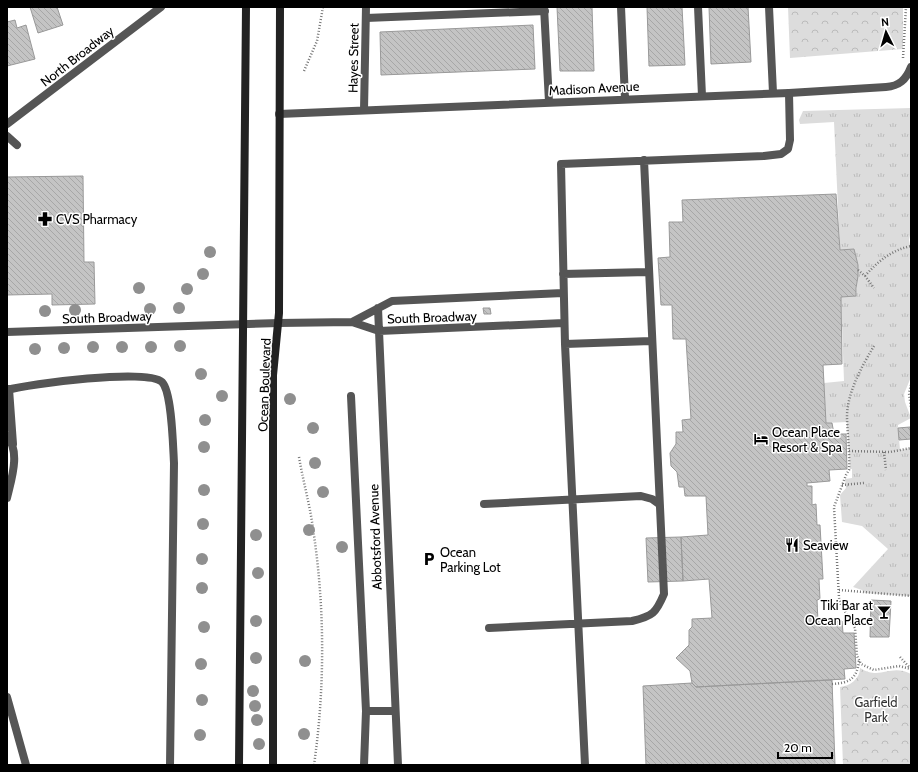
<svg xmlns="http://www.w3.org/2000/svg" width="918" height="772" font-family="Cabin,sans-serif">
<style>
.grass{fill:url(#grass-tufts)}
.park{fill:url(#park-crowns)}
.building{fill:url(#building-back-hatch);stroke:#999}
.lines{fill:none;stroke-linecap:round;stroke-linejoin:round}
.path{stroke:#777;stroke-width:2.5;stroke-dasharray:1 2;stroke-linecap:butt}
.service{stroke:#555;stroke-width:8}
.minor{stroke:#555;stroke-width:8}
.tertiary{stroke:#555;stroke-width:8}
.secondary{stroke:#222;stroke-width:8}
.tree{fill:#8f8f8f}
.labels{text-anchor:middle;stroke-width:3;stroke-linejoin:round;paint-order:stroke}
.street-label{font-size:13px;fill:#000;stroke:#fff}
.poi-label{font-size:13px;fill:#000;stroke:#fff;text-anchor:start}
.park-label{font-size:13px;fill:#333;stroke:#fff}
</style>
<defs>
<pattern id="grass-tufts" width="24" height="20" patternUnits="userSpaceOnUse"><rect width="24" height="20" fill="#dcdcdc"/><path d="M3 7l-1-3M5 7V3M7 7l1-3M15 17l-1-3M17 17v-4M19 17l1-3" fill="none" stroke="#bbb"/></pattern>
<pattern id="park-crowns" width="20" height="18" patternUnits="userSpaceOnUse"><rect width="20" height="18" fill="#dcdcdc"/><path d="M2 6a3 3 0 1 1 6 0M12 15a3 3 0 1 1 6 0" fill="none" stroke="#bbb"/></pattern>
<pattern id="building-back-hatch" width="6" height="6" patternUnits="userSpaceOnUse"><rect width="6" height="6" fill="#c4c4c4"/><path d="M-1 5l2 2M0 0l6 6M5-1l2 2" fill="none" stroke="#a7a7a7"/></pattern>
</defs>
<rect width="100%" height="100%" fill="#fff"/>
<path class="grass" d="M911,108V230L909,240L911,250V377L904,394L905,402L911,418L898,425V428L900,450L911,448V596L865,593L862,590L853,587L888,549L862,526L842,522L840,495L846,488L845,479L852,478V469H850L847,422L826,423L824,383L844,381L841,297L856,296L858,265L854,249L840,250L834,122L800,124L799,120L803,111Z"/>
<path class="park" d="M788,7H903V49L790,58Z
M860,668C881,681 890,663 911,674V765H843L840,687C850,686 860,679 860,668Z"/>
<path class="building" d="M30,7H57L63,25L38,33Z
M557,7H592L594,71H560Z
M647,7H682L685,65L649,66Z
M709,7H748L751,62L711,64Z
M15,20L17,28L26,25L35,59L7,66V22Z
M533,25L535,69L381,75L380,32Z
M83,176L84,262H94L95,304L52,305V294L7,295V177Z
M836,194L840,250L854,249L858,265V276L856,288V296L841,297L842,364L823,365L826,423H832L834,434H846L847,469L829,470L830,481L807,483V486H812V505L816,504L817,525H820L823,579H819L820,599L817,600L818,622L842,621L843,633H854L856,668L844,669L845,679L696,687L692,683L690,671L676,658L689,645V630L692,627V619L712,618L709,579L683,581L681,537L708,535L706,496H685L684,487H679L677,472L671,466L670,453L676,444V432H683L682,420L691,419L686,339H673L672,305H661L658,258L670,257L669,222H683L682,200Z
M483,308H490L491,314H484Z
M910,427L911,439L899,440L898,428Z
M681,537L683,581L648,582L646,538Z
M871,600L891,601L889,637H870Z
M832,680L835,765H646L643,686L692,683L696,687Z"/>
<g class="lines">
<path class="path" d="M903,58L906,7
M304,71L317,41L323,7
M858,270L865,276L874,288
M865,276C878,261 892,250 911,246
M874,346C862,366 848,391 847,415C847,433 850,452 849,470L846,475L834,507L839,598L841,605L855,628L857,656L861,664L874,670L899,666L911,669
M911,385L909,393L911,408
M849,451L890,452L911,448
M884,452L886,470
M299,457C303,481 310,505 313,529C325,606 325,688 314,765
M842,485L864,483
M839,590L911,596
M900,657L910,668
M832,684C849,683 857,679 859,661"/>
<path class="service" d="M544,7L549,102
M698,7L702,96
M366,18L545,11
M7,136L17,145
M563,274L648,272
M378,308L398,765
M352,322L392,301L563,293
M279,323L352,322L379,331L564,323
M565,344L651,341
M9,389L13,444
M7,390C29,384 148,368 162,382C172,392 173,447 174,463L170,765
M351,396L366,711L364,765
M7,436C21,452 11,480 7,498
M484,504L641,496L652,499L659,504
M489,628L632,621C653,616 656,613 664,594L644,160
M7,697L26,765
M366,711H395
M585,765L565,344L561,164L764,156L781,154L788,149L790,140L789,93"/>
<path class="minor" d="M621,7L625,99
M769,7L773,93
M364,110L366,7
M279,114L789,93L886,87C899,86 906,80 911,67
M7,124L161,7"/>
<path class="tertiary" d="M7,332L279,323"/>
<path class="secondary" d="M239,765L246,7
M273,765V375L279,313L280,7"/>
</g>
<g class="tree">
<circle cx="210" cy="252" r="6"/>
<circle cx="203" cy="274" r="6"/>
<circle cx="139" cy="288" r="6"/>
<circle cx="187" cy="289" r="6"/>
<circle cx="179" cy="308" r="6"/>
<circle cx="150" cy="309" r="6"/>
<circle cx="75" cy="310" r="6"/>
<circle cx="45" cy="311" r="6"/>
<circle cx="180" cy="346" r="6"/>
<circle cx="93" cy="347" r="6"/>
<circle cx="122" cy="347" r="6"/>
<circle cx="151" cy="347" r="6"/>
<circle cx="64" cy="348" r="6"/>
<circle cx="35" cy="349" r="6"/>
<circle cx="201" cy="374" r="6"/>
<circle cx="222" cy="396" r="6"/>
<circle cx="290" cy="399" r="6"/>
<circle cx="205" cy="420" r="6"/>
<circle cx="313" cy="428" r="6"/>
<circle cx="204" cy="447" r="6"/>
<circle cx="315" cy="463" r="6"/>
<circle cx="204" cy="490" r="6"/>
<circle cx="323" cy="492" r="6"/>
<circle cx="203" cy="524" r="6"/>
<circle cx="309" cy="530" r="6"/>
<circle cx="256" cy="535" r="6"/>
<circle cx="342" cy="547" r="6"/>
<circle cx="202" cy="559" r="6"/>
<circle cx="258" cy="573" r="6"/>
<circle cx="202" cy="588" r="6"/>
<circle cx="256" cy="621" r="6"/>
<circle cx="204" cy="627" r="6"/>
<circle cx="256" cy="658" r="6"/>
<circle cx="305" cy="661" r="6"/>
<circle cx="201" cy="664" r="6"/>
<circle cx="253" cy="691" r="6"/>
<circle cx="202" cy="700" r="6"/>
<circle cx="255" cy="706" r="6"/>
<circle cx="257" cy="720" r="6"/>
<circle cx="304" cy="734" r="6"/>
<circle cx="200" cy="735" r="6"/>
<circle cx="259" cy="744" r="6"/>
</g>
<defs>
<symbol id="pharmacy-bare" viewBox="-9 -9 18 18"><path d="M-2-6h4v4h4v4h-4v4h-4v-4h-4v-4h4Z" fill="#000" stroke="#fff" stroke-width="2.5" paint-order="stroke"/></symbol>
<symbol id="hotel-bare" viewBox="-9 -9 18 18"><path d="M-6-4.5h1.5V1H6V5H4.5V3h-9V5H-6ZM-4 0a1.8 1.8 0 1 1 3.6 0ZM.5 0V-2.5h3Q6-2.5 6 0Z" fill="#000" stroke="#fff" stroke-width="2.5" paint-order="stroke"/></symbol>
<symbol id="restaurant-bare" viewBox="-9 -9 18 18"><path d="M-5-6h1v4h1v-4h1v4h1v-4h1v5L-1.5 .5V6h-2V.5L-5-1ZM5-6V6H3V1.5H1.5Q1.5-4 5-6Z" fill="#000" stroke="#fff" stroke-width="2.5" paint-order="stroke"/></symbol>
<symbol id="parking-bare" viewBox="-9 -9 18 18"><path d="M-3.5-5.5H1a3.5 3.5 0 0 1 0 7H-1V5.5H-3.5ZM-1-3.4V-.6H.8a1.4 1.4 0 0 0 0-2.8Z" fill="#000" stroke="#fff" stroke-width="2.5" paint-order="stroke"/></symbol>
<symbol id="bar-bare" viewBox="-9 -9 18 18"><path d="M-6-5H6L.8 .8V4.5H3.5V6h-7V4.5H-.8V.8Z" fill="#000" stroke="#fff" stroke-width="2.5" paint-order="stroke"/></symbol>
</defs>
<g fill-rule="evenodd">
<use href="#pharmacy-bare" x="35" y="209" width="20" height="20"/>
<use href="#hotel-bare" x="751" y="429" width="20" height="20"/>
<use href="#restaurant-bare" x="782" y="535" width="20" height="20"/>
<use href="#parking-bare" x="419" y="549" width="20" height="20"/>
<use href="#bar-bare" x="874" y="602" width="20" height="20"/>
</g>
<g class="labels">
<g class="street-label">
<text transform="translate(77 56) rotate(-38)" y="5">North Broadway</text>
<text transform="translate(353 58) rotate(-89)" y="5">Hayes Street</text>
<text transform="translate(594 88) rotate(-3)" y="5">Madison Avenue</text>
<text transform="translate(107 317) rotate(-2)" y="5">South Broadway</text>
<text transform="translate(432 317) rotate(-2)" y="5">South Broadway</text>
<text transform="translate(264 385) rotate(-88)" y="5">Ocean Boulevard</text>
<text transform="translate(375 537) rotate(-92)" y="5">Abbotsford Avenue</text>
</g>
<g class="poi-label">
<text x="56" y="224">CVS Pharmacy</text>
<text x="772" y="437">Ocean Place<tspan x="772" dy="15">Resort &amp; Spa</tspan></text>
<text x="803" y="550">Seaview</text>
<text x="440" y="557">Ocean<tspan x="440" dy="15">Parking Lot</tspan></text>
<text x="873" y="610" text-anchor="end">Tiki Bar at<tspan x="873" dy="15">Ocean Place</tspan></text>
</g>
<g class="park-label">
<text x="876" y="707">Garfield<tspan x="876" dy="15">Park</tspan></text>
</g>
</g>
<rect width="918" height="772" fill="none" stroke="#000000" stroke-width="16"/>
<g transform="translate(886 32) rotate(355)" stroke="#ffffff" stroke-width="3" paint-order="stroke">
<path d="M0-3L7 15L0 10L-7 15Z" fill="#000000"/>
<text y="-6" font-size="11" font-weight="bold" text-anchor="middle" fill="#000000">N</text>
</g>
<path d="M778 752v6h54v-6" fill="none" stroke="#000000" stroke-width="2"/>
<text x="784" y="752" font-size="12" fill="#000000" stroke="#ffffff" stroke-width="3" paint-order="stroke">20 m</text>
</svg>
